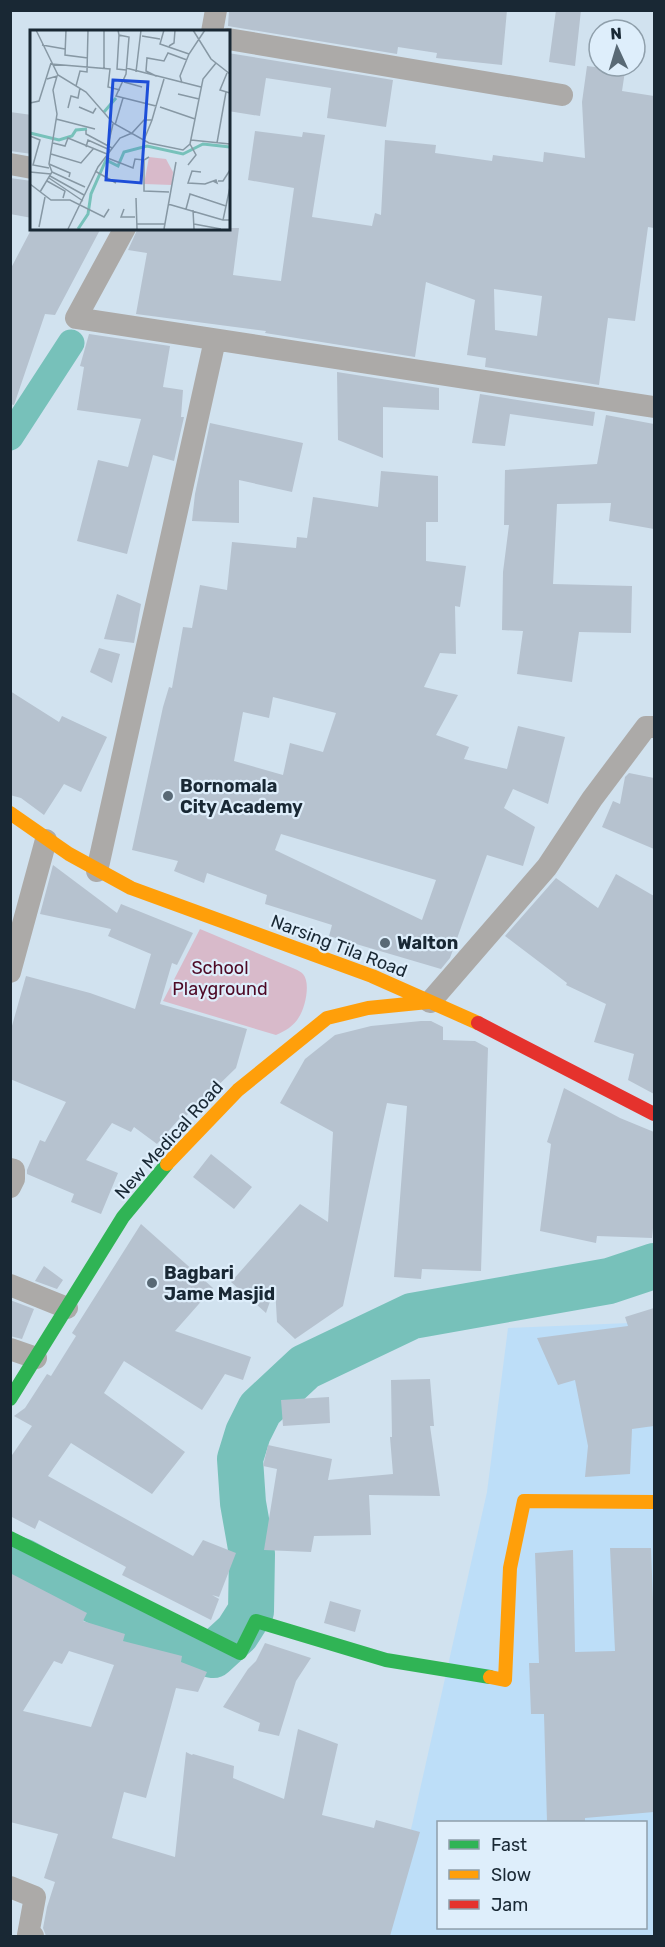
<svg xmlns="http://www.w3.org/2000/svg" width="665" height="1947" font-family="Rubik,sans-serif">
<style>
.built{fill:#bddef8;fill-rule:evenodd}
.green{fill:#d8baca}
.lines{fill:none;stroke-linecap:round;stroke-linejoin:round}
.canal{stroke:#77c1ba;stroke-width:27}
.river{stroke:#77c1ba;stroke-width:46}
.building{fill:#b6c2cf;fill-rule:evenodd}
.street{stroke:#acaaa8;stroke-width:22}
.fast{stroke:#30b455;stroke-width:14}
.slow{stroke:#ff9f0a;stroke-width:14}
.jam{stroke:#e5322d;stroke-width:14}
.poi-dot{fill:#596975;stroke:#deeefb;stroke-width:2}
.labels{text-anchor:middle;stroke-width:4.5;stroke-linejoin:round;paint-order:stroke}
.poi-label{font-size:18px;font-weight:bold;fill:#192834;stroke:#deeefb;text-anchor:start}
.street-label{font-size:18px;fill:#192834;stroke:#deeefb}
.park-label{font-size:18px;fill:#4e0a26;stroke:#deeefb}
.inset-river{fill:none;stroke:#77c1ba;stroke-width:3}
.inset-road{fill:none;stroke:#8798a4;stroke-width:1.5}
.view{fill:#1d4ed8;fill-opacity:0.15;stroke:#1d4ed8;stroke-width:3}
.inset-edge{fill:none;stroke:#192834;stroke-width:3}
</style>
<rect width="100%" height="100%" fill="#d1e2ef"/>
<path class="built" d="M654,1322V1936H387L487,1492L508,1328ZM438,1822H646V1928H438Z"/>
<path class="green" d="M200,929L295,969C298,970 301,972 303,974C311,983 305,1008 299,1017C294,1026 285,1031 276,1035L163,1001Z"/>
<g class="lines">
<path class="canal" d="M10,437L71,343"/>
<path class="river" d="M10,1557L22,1561L162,1637L191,1650L213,1655L237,1633L251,1611L252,1554L243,1503L240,1459L248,1433L260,1409L305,1367L412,1316L609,1281L654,1266"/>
</g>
<path class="building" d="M229,10H507L502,65L436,58L437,53L398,47L397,54L228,26Z
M556,10H581L575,66L549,62Z
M228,53L393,80L386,127L327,118L331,88L266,78L260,116L228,111Z
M587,66L625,71L622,91L654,96V228L648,227L635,321L608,318L599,385L485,367L486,358L467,355L475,300L426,282L415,357L265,333L266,331L136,314L147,253L128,250L138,228H239L233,275L281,281L294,188L248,180L255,131L302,137L303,132L325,135L312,217L372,226L375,213L381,215L385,140L436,145L435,153L492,161L493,155L543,162L544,152L585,158L582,102ZM494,289L542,296L537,336L495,330Z
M10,112L32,115V154L10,151Z
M10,178L32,181V218L10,214Z
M32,228H101L55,315L45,314L14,405L10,404V270Z
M89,334L170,346L163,387L183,390L181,417H184L174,461L153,455L127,554L77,541L98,460L128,467L141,419L77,410L84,367L80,366Z
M337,372L439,388V410L383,407V458L338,440Z
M480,394L595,412L593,426L510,414L505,446L472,443Z
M606,415L654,424V529L609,521L611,503L557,504L553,584L632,586L631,633L579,632L572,682L517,674L523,631L502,630L503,572L509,525H504L505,470L597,464Z
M210,423L303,443L292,492L239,480V523L192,521L195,494Z
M381,471L438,476V522H426V561L466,566L460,607L455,606L456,654L440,653L424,687L458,695L436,735L469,747L464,759L507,769L518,726L565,737L548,804L513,789L504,808L535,827L523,866L487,855L450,958L441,969L329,936L332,925L265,904L267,895L207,873L204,883L174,871L178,861L132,850L163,707L169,687L172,688L183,627L192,628L200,585L227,590L232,542L296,548L297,537L307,538L313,497L378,507ZM273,697L336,713L323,752L290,743L283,775L234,761L243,712L269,718ZM281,834L436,880L422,920L275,850Z
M117,594L141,604L134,643L104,639Z
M99,648L120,654L112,683L90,672Z
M10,691L59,722L62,716L107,737L81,792L64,784L44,815L21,798L10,795Z
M629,773L654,778V849L602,827L613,801L620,804L625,777Z
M53,865L117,913L121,904L193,933L177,965L172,963L160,1004L247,1029L236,1068L201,1102L199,1101L183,1120L180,1118L157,1144L134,1127L131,1132L112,1123L86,1160L118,1173L101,1214L71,1202L74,1194L27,1174V1170L40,1140L45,1142L66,1102L10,1079V1033L26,976L90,993L135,1009L151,954L108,936L111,929L40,914Z
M616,874L654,896V1094L628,1080L634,1054L594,1042L606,1004L566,985L567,983L505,936L556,878L598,908Z
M421,1021H431L443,1027V1040L475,1041L488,1048L481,1271L422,1269L421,1279L394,1277L407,1106L387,1103L343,1306L295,1339L277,1322L275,1287L266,1313L231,1282L300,1204L328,1222L333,1132L280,1103L305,1059L335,1035L371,1026Z
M564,1088L620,1118L654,1132V1218L652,1238L597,1236L596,1243L540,1231L551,1144L547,1142Z
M211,1154L252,1187L234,1209L193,1177Z
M141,1224L213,1288L175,1331L251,1357L243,1380L225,1374L202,1410L124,1361L104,1393L185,1452L152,1494L71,1443L48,1476L193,1556L203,1540L236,1553L219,1597L212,1595L219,1599L211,1620L122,1575L126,1567L39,1520L35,1529L10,1516V1458L32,1426L14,1416L25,1408L47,1374L51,1376L76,1336L72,1333Z
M44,1266L63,1280L57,1289L35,1281Z
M10,1300L34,1309L22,1339L10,1336Z
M654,1308V1426L632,1429L630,1474L585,1477L588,1446L575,1380L558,1385L537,1338L628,1326L625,1317Z
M430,1379L434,1426H430L440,1496L369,1495L371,1535L314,1536L311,1552L264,1550L277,1469L263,1466L268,1445L332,1459L328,1480L393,1474L390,1437H392L391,1380Z
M329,1397L330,1423L283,1426L281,1400Z
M610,1548H651L654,1626V1812L585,1818V1822H547L544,1714H531L529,1663H539L535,1553L573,1550L575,1652L615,1651Z
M10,1573L87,1613L83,1621L125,1634L123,1641L182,1656L181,1662L207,1672L198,1692L176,1688L146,1798L124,1792L112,1838L175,1857L186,1752L192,1755L193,1754L234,1766L233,1778L284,1799L298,1729L338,1744L322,1815L374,1828L376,1820L420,1832L390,1936H46L43,1928L47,1907L55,1882L44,1878L58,1834L10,1822ZM69,1651L114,1665L91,1727L23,1711L54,1661L62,1664Z
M330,1601L361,1610L355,1632L324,1623Z
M265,1643L311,1658L296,1681L279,1736L258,1731L260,1723L223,1707L248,1669L256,1661Z"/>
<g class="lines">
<path class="street" d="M212,32L216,10
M228,39L562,95
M10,164L32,168
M125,228L76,318L654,407
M97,871L215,340
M10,972L46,840
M430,1002L547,867L592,799L646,727H654
M10,1169L14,1170V1179L10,1187
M10,1285L67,1308
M10,1349L36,1358
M10,1887L35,1897L28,1935L33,1936"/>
<path class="fast" d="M10,1399L123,1217L167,1164
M10,1538L240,1653L256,1621L386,1660L490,1677"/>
<path class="slow" d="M10,813L69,854L131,888L372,976L478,1023
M167,1164L238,1090L327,1018L368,1008L428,1002
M490,1677L505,1680L510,1568L524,1501L654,1502"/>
<path class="jam" d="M478,1023L654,1114"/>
</g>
<g class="poi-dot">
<circle cx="168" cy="796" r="6"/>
<circle cx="385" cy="943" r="6"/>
<circle cx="152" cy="1283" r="6"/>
</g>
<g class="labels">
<g class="poi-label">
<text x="180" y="792">Bornomala<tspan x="180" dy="21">City Academy</tspan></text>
<text x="397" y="949">Walton</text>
<text x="164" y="1279">Bagbari<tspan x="164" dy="21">Jame Masjid</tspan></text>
</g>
<g class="street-label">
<text transform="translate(339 946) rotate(21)" y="6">Narsing Tila Road</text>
<text transform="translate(169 1140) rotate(-48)" y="6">New Medical Road</text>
</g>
<g class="park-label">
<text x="220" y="974">School<tspan x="220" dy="21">Playground</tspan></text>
</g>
</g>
<g transform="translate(30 30)">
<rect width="200" height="200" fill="#d1e2ef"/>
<path d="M119,127L136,129L143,142L142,155L114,154Z" fill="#d8baca"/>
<path class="inset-river" d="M74,82L86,68M0,103L29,110L42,106L46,100L57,99M48,199L58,184L61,164L76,130L88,136L94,122L117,116L153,124L173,114L200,117"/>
<path class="inset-road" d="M6,0L28,45L56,62L83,93L119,113L153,120L160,114L173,49L186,33M36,0L35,25L58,28M88,0L89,5L99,7L96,44L86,66L126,76L134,49M134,0L130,14L159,24M163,0L181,29L200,44M89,5L87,39L96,40M112,6L130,9M12,15L35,19M139,16L144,13L145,0M21,34L80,39L78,57L90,60M74,38V0M96,38L171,57M106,42L111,0M197,43L190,60L200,63M126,46L116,41L117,28L134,31L138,23L157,30M94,52L112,57M152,53L150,46L159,24L175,0M46,56L50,41L57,42L58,0M148,64L169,69M0,73L9,71L21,33M49,77L63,83L66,78M130,77L165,89M38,78L41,66L48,68L50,58M26,89L65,99M85,95L93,68M56,100V104L82,118M0,106L10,110L3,135L19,138M114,110L122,90M161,110L200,114M23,113L35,116L38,108L77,124M187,113L196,62M78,115L83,94M56,117L58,110L80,120M21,124L51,133L64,118M75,127L103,138L105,129L114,130M119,127L114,130V161L139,162M19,134L40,143L39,147M158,135L166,125L160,114M65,141L86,153M0,142L21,144M22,142L55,157M171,142L162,141L158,153L175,154L186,150L187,153L183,151M20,146L54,165M19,148L53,171M17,151L35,161L33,168M188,151H193L200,140M0,154L21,170H40L74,187L79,179M10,162L22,142L19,134L27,84L23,60L27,46L17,49M106,168L107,199M138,174L193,190M196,176L200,157M94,179L91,187H105M156,179L160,164L196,176L193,190H200M163,180L164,199M107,194H135M164,194L191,199M9,197L15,167M38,199L68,137L90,108L102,103L114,90H122L126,76M134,199L146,132"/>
<path class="view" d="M83,50L118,52L111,153L76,150Z"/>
<rect width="200" height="200" class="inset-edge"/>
</g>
<rect width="665" height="1947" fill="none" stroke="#192834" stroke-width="24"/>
<rect x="437" y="1821" width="210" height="108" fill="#deeefb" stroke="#8f9fab" stroke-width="1.5"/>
<rect x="449" y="1840" width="30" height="9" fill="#30b455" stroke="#8f9fab" stroke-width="1.5"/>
<text x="491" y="1851" font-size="18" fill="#192834">Fast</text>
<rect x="449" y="1870" width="30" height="9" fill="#ff9f0a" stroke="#8f9fab" stroke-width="1.5"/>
<text x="491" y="1881" font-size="18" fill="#192834">Slow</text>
<rect x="449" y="1900" width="30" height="9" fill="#e5322d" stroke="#8f9fab" stroke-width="1.5"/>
<text x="491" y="1911" font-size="18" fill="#192834">Jam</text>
<g transform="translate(617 48) rotate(356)"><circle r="28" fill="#deeefb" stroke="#8f9fab" stroke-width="1.5"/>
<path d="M0-4.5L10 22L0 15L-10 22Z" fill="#596975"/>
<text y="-9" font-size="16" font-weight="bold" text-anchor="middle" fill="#192834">N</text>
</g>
</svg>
